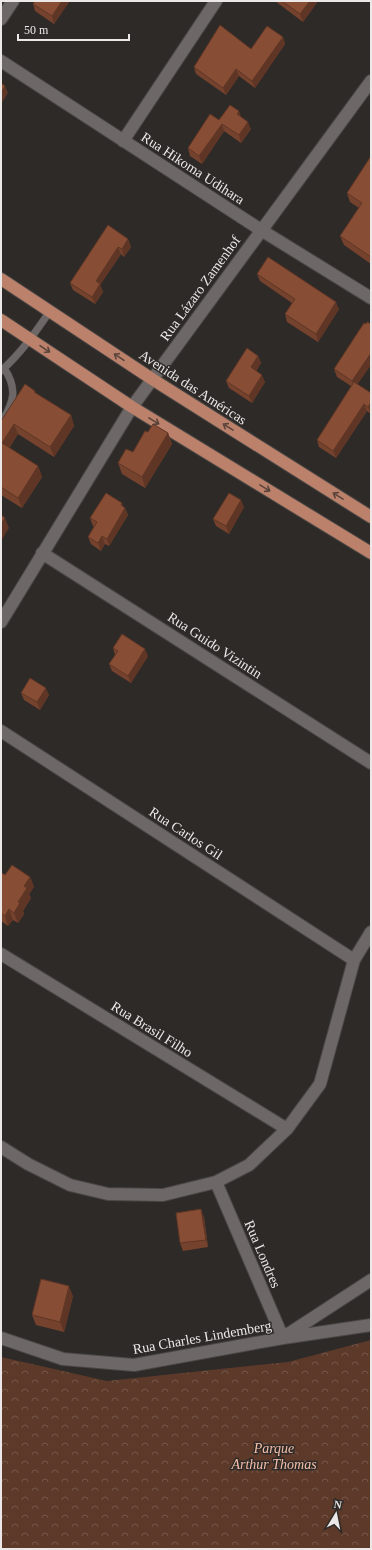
<svg xmlns="http://www.w3.org/2000/svg" width="372" height="1550" font-family="'Times New Roman',serif">
<style>
.forest{fill:url(#forest-crowns)}
.lines{fill:none;stroke-linecap:round;stroke-linejoin:round}
.lane-casing{stroke:#494644;stroke-width:8}
.street-casing{stroke:#494644;stroke-width:14}
.primary-casing{stroke:#494644;stroke-width:14}
.lane{stroke:#6d6867;stroke-width:7}
.street{stroke:#6d6867;stroke-width:12}
.primary{stroke:#bc816a;stroke-width:12}
.wall{fill:#75422e}
.shaded-wall{fill:#5f3625}
.building{fill:#884d35;stroke:#5f3625}
.oneway{stroke:#59443c}
.labels{text-anchor:middle;stroke-width:3;stroke-linejoin:round;paint-order:stroke}
.street-label{font-size:14px;fill:#ebe8e7;stroke:#2e2a28}
.park-label{font-size:14px;font-style:italic;fill:#f5bea8;stroke:#2e2a28}
</style>
<defs>
<pattern id="forest-crowns" width="20" height="18" patternUnits="userSpaceOnUse"><rect width="20" height="18" fill="#5d392a"/><path d="M2 6a3 3 0 1 1 6 0M12 15a3 3 0 1 1 6 0" fill="none" stroke="#745649"/></pattern>
</defs>
<rect width="100%" height="100%" fill="#2e2a28"/>
<path class="forest" d="M371,1340V1549H1V1357L107,1381L288,1362Z"/>
<g class="lines">
<defs>
<path id="lane" d="M1,371C21,353 35,333 50,311
M1,423C14,402 18,389 4,368"/>
<path id="street" d="M1,19L13,1
M1,61L261,230L371,298
M123,141L216,1
M42,553L371,763
M1,622L132,407L371,81
M1,731L354,960
M1,954L287,1129
M1,1147L28,1164L70,1185L108,1194L163,1195L216,1182L249,1165L287,1129L320,1084L354,960L371,932
M216,1182L283,1338
M285,1336L371,1280
M1,1338L63,1359L134,1365L283,1338L371,1325"/>
<path id="primary" d="M1,279L152,379L371,517
M1,320L132,407L371,553"/>
</defs>
<use href="#lane" class="lane-casing"/>
<use href="#street" class="street-casing"/>
<use href="#primary" class="primary-casing"/>
<use href="#lane" class="lane"/>
<use href="#street" class="street"/>
<use href="#primary" class="primary"/>
</g>
<path class="wall" d="M275,1H318L303,22Z
M69,2L54,24L35,11L33,4Z
M283,37L285,44L255,88L239,76L226,95L196,74L194,67L251,49Z
M241,117L251,129L241,143L224,131L202,164L190,156L188,148L219,120Z
M371,156V264L344,245L340,236L359,208L350,202L347,193Z
M128,239L131,247L124,257L121,254L100,285L103,292L95,304L73,290L70,283Z
M257,274L339,309L318,342L287,322L285,314L292,303L260,281Z
M258,356L261,363L256,371L265,382L252,403L229,388L226,381Z
M334,369L371,393V414L367,411L336,458L319,447L317,440L351,386L337,377Z
M35,391L36,394L71,415L74,426L54,457L18,434L9,448L38,466L42,477L22,508L1,495V421Z
M148,432L168,433L172,444L145,488L122,474L118,463L133,452Z
M124,507L125,508L128,515L109,546L105,544L101,551L91,544L88,537L94,526H93L90,518Z
M244,507L229,534L216,526L213,519Z
M113,648L148,656L131,683L112,671L109,664L115,655Z
M21,693L49,695L40,710L24,700Z
M1,875L30,877L34,887L29,894L31,898L23,911L24,914L18,923L13,920L8,926L1,921Z
M204,1217L208,1247L183,1251L180,1243Z
M73,1296L64,1332L36,1325L32,1315Z"/>
<path class="shaded-wall" d="M62,1H69V2L54,24L52,16Z
M310,1H318L303,22L300,14Z
M283,37L285,44L255,88L252,81Z
M236,69L239,76L226,95L223,88Z
M5,86L8,93L1,104V93Z
M239,111L242,119L237,114Z
M248,122L251,129L241,143L239,135Z
M222,124L224,131L202,164L199,156Z
M128,239L131,247L124,257L122,249Z
M118,247L121,254L100,285L103,292L95,304L92,297L96,281Z
M336,302L339,309L318,342L316,334Z
M371,353V365L355,388L352,381Z
M258,356L261,363L254,375L251,367Z
M262,375L265,382L252,403L249,396Z
M371,402V414L368,407Z
M364,404L367,411L336,458L333,451Z
M71,415L74,426L54,457L50,447Z
M14,424L18,434L6,454L2,443Z
M168,433L172,444L145,488L142,477Z
M38,466L42,477L22,508L18,498Z
M241,500L244,507L229,534L226,526Z
M122,503L124,509L125,508L128,515L109,546L107,539Z
M5,518L9,528L1,541V524Z
M102,536L105,544L101,551L98,543Z
M145,649L148,656L131,683L128,676Z
M46,688L49,695L40,710L37,702Z
M30,877L34,887L29,894L31,898L23,911L24,914L18,923L14,913L24,886Z
M9,909L13,920L8,926L5,916Z
M201,1209L204,1217L208,1247L206,1240Z
M69,1286L73,1296L64,1332L60,1322Z"/>
<path class="building" d="M35,1H62L52,16L33,4Z
M282,1H310L300,14Z
M220,25L251,49L267,26L283,37L252,81L236,69L223,88L194,67Z
M1,83L5,86L1,93Z
M230,105L239,111L237,114L248,122L239,135L222,124L199,156L188,148L210,114L219,120Z
M371,156V257L340,236L362,203L347,193Z
M108,225L128,239L122,249L118,247L96,281L100,284L92,297L70,283Z
M268,257L336,302L316,334L285,314L295,299L257,274Z
M367,322L371,324V353L352,381L334,369L364,323L366,324Z
M247,348L258,356L251,367L262,375L249,396L226,381Z
M354,382L371,393V402L368,407L364,404L333,451L317,440Z
M25,384L35,391L34,392L71,415L50,447L14,424L2,443L38,466L18,498L1,487V421Z
M153,424L168,433L142,477L118,463L126,449L133,452L145,431L148,432Z
M106,493L122,503L121,505L125,508L107,539L102,536L98,543L88,537L97,522L90,518Z
M229,493L241,500L226,526L213,519Z
M1,515L5,518L1,524Z
M122,634L145,649L128,676L109,664L118,651L113,648Z
M30,678L46,688L37,702L21,693Z
M12,865L30,877L24,886L27,888L18,902L20,903L14,913L9,909L5,916L1,913V875L2,873L5,875Z
M201,1209L206,1240L180,1243L176,1213Z
M41,1279L69,1286L60,1322L32,1315Z"/>
<defs><path id="oneway-shaft" d="M-6 0H5M1.5-3L5.5 0L1.5 3" fill="none" stroke-width="1.6" stroke-linecap="round" stroke-linejoin="round"/></defs>
<g class="oneway">
<use href="#oneway-shaft" transform="translate(45 349) rotate(34)"/>
<use href="#oneway-shaft" transform="translate(119 357) rotate(-146)"/>
<use href="#oneway-shaft" transform="translate(154 421) rotate(31)"/>
<use href="#oneway-shaft" transform="translate(228 427) rotate(-148)"/>
<use href="#oneway-shaft" transform="translate(265 488) rotate(31)"/>
<use href="#oneway-shaft" transform="translate(338 496) rotate(-148)"/>
</g>
<g class="labels">
<g class="street-label">
<text transform="translate(193 168) rotate(33)" y="5">Rua Hikoma Udihara</text>
<text transform="translate(200 288) rotate(-54)" y="5">Rua Lázaro Zamenhof</text>
<text transform="translate(193 387) rotate(33)" y="5">Avenida das Américas</text>
<text transform="translate(215 645) rotate(33)" y="5">Rua Guido Vizintin</text>
<text transform="translate(186 833) rotate(33)" y="5">Rua Carlos Gil</text>
<text transform="translate(152 1029) rotate(32)" y="5">Rua Brasil Filho</text>
<text transform="translate(263 1254) rotate(67)" y="5">Rua Londres</text>
<text transform="translate(202 1337) rotate(-10)" y="5">Rua Charles Lindemberg</text>
</g>
<g class="park-label">
<text x="274" y="1453">Parque<tspan x="274" dy="16">Arthur Thomas</tspan></text>
</g>
</g>
<rect width="372" height="1550" fill="none" stroke="#ebe8e7" stroke-width="4"/>
<g transform="translate(336 1514) rotate(10)" stroke="#2e2a28" stroke-width="3" paint-order="stroke">
<path d="M0-3L7 15L0 10L-7 15Z" fill="#ebe8e7"/>
<text y="-6" font-size="11" font-weight="bold" text-anchor="middle" fill="#ebe8e7">N</text>
</g>
<path d="M18 34v6h111v-6" fill="none" stroke="#ebe8e7" stroke-width="2"/>
<text x="24" y="34" font-size="12" fill="#ebe8e7" stroke="#2e2a28" stroke-width="3" paint-order="stroke">50 m</text>
</svg>
